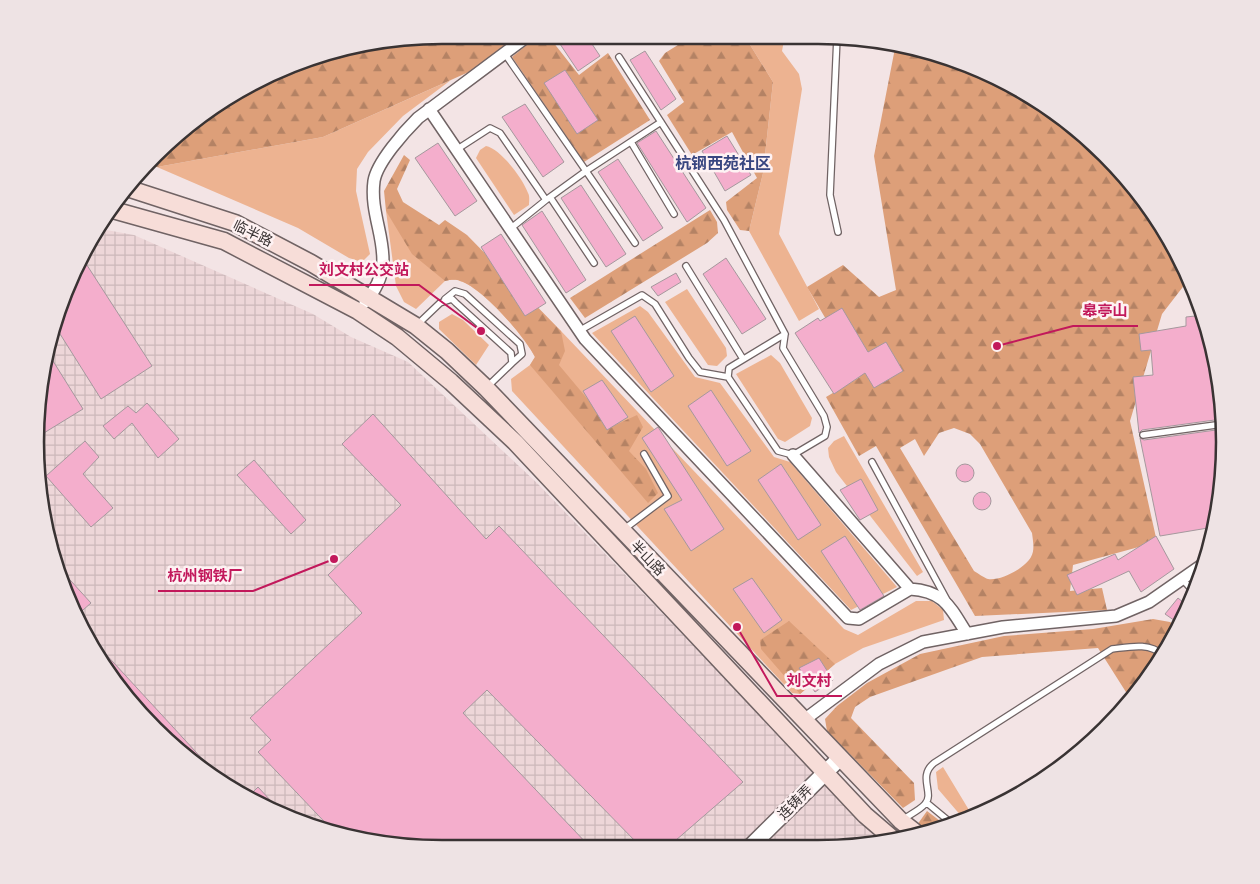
<svg xmlns="http://www.w3.org/2000/svg" width="1260" height="884" font-family="Overpass,'Noto Sans SC',sans-serif">
<style>
.industrial{fill:url(#industrial-grid)}
.grass{fill:#edb391}
.forest{fill:url(#forest-firs);fill-rule:evenodd}
.building{fill:#f4aecc;stroke:#a5989d}
.lines{fill:none;stroke-linecap:round;stroke-linejoin:round}
.service-casing{stroke:#706364;stroke-width:8}
.minor-casing{stroke:#706364;stroke-width:14}
.tertiary-casing{stroke:#706364;stroke-width:18}
.secondary-casing{stroke:#706364;stroke-width:19}
.service{stroke:#fff;stroke-width:5.5}
.minor{stroke:#fff;stroke-width:11}
.tertiary{stroke:#fff;stroke-width:15}
.secondary{stroke:#f7ddd8;stroke-width:16}
.labels{text-anchor:middle;stroke-width:5;stroke-linejoin:round;paint-order:stroke}
.street-label{font-size:14px;fill:#393333;stroke:#fef2f3}
.quarter-label{font-size:16px;font-weight:bold;fill:#384580;stroke:#fef2f3}
.rim{fill:none;stroke:#393333;stroke-width:2.5}
.leader{fill:none;stroke:#c2185b;stroke-width:2}
.callout-dot{fill:#c2185b;stroke:#fef2f3;stroke-width:2}
.callout-label{font-size:15px;text-anchor:middle;font-weight:bold;fill:#c2185b;stroke:#fef2f3;stroke-width:5;stroke-linejoin:round;paint-order:stroke}
</style>
<defs>
<pattern id="industrial-grid" width="8" height="8" patternUnits="userSpaceOnUse" patternTransform="scale(1.25)"><rect width="8" height="8" fill="#edd6d8"/><path d="M0 4h8M4 0v8" fill="none" stroke="#ccb8ba"/></pattern>
<pattern id="forest-firs" width="22" height="20" patternUnits="userSpaceOnUse" patternTransform="scale(1.25)"><rect width="22" height="20" fill="#dd9f79"/><path d="M5 1l3.5 6h-7zM16 11l3.5 6h-7z" fill="#b48264"/></pattern>
</defs>
<rect width="100%" height="100%" fill="#f3e4e5"/>
<path class="industrial" d="M101,229L134,235L313,314L351,337L408,362L538,484L882,842L871,845L416,848L337,835L262,807L194,765L136,711L77,622L39,495V389L66,286Z"/>
<path class="grass" d="M744,35H785L782,51L799,74L802,89L779,234L819,309L799,321L749,231L763,173L773,82Z
M451,80L403,116L368,152L357,169L356,191L370,254L362,262L349,258L298,228L157,167L323,137Z
M486,146C501,149 523,179 528,193C530,196 529,202 529,205L514,215L476,158L480,150Z
M386,211L561,331L844,629L858,635L916,601H932L943,610L944,620L863,648L835,664L800,694L792,693L512,391L511,379L530,365L535,357C525,337 482,287 460,281C456,279 450,280 445,281L416,309L404,302L396,286Z
M687,289L726,348L727,356L717,366L708,365L665,302Z
M640,306L648,312L695,377L720,383L774,457L790,462L897,587L851,610L592,333Z
M452,314L463,320L489,345L476,365L439,329V322Z
M771,355L780,363L812,418L810,426L785,442L778,439L736,374Z
M844,436L923,572L917,576L836,472L829,457L828,448L834,441Z
M943,767L972,815L962,817L938,789L936,772Z"/>
<path class="forest" d="M442,35H522L489,63L323,137L157,167L146,165L216,103L336,49Z
M539,35H563L553,42L579,75L608,53L650,120L584,162L512,57Z
M694,35H744L773,82L763,173L749,231L740,230L727,210L726,202L757,178L732,132L692,155L667,115L684,102L659,61L665,53Z
M896,43L1021,89L1124,173L1170,238L1189,279L1162,314L1130,421L1157,542L1073,565L1070,591L1102,588L1107,610L975,616L876,446L859,456L826,397L860,377L807,287L843,265L879,297L896,290L874,156ZM954,428L970,434L980,444L1032,533C1033,541 1035,550 1031,557C1025,568 1001,581 988,579C984,578 978,573 974,571L900,448L915,439L924,456L939,433Z
M404,155L410,160L397,189L403,202L439,225L445,220L467,235L561,331L565,351L559,365L611,427L637,415L643,427L629,451L646,469L658,493L648,503L530,365L535,357C525,337 482,287 460,281C456,279 450,280 445,281L412,254L386,211L384,191Z
M710,210L717,222L718,233L707,243L585,318L570,298Z
M1153,619L1170,622L1179,629L1141,690L1131,700L1098,648L982,657L870,697L855,707L851,718L914,783L915,800L903,808L827,731L825,719L837,706L867,683L920,654L1004,636L1093,629Z
M789,621L835,664L800,694L761,649L760,640Z
M927,811L944,824L922,830L917,825Z"/>
<path class="building" d="M554,35H586L600,56L578,71Z
M645,51L676,99L661,110L630,60Z
M565,70L598,120L577,134L544,83Z
M525,104L564,162L543,177L502,117Z
M656,131L706,208L687,222L637,143Z
M727,136L751,175L725,191L702,151Z
M438,143L477,201L455,216L415,158Z
M618,159L663,228L643,241L598,172Z
M581,185L626,254L606,267L561,198Z
M542,211L586,280L566,293L522,225Z
M501,234L546,303L525,316L481,247Z
M726,258L766,319L742,334L703,274Z
M83,259L152,366L101,399L55,326L66,286Z
M676,273L681,282L658,296L651,287Z
M842,308L868,352L886,342L903,371L874,388L865,373L834,394L795,333L818,318L820,321Z
M1204,315L1221,389L1222,419L1142,430L1139,433L1133,377L1153,375L1151,350L1141,351L1139,334L1186,326V317Z
M635,316L674,376L651,392L611,331Z
M48,353L83,409L39,436V389Z
M602,380L628,417L607,430L583,391Z
M711,390L751,451L727,466L688,406Z
M147,403L179,439L158,458L132,423L114,439L103,426L128,406L136,413Z
M373,414L486,539L499,526L743,782L668,847H641L487,690L463,713L590,847L416,848L337,835L258,752L271,740L250,718L362,613L328,575L401,505L342,444Z
M658,427L724,529L691,551L664,509L682,500L642,438Z
M1223,429L1224,468L1214,527L1160,536L1140,438L1144,440Z
M85,441L99,457L83,474L113,508L91,527L46,476Z
M254,460L306,520L291,534L237,475Z
M781,464L821,525L798,540L758,480Z
M956 473a9 9 0 1 1 18 0a9 9 0 1 1-18 0Z
M861,479L878,510L860,520L840,490Z
M973 501a9 9 0 1 1 18 0a9 9 0 1 1-18 0Z
M845,536L884,596L860,610L821,551Z
M1156,536L1174,569L1141,592L1129,571L1077,595L1067,575L1115,554L1118,560Z
M61,570L91,603L75,617Z
M752,578L782,620L764,633L733,589Z
M1178,598L1189,607L1181,625L1165,614Z
M102,650L219,777L217,779L194,765L136,711L98,653Z
M819,658L833,680L815,692L799,668Z
M258,787L284,815L262,807L247,798Z"/>
<g class="lines">
<defs>
<path id="service" d="M837,37L830,195L838,232
M505,54L586,171L546,200
M619,57L724,220L785,334L783,348L824,416L827,427L825,436L793,455L778,451L728,377L729,368L785,334
M631,142L674,214
M456,150L490,128L500,133L546,200L510,229
M550,197L594,263
M635,243L586,171L661,122
M686,266L743,359
M445,299L455,291L465,294L520,344L522,354L512,363
M418,324L440,303L452,299L456,303L511,353L512,363L487,387
M579,331L642,295L655,304L689,358L700,372L728,377
M1143,435L1223,424
M872,462L948,602
M623,530L668,496L644,454
M1183,580L1194,592
M927,803L950,822
M902,820C909,815 920,810 925,804C935,793 917,777 934,763L1112,649C1129,647 1149,642 1163,655"/>
<path id="minor" d="M429,109L585,339L848,618L859,619L910,589
M365,302C403,260 368,226 374,181C377,162 405,131 418,118L529,35
M793,455L910,589C944,591 950,607 967,634
M804,720L879,664L923,642L1003,627L1116,616L1149,602L1205,563"/>
<path id="tertiary" d="M751,846L840,758"/>
<path id="secondary" d="M127,188L235,223L311,263L416,326L447,351L486,388L901,821L915,832
M113,210L224,241L358,311L397,337L451,382L515,442L865,815L893,839"/>
</defs>
<use href="#service" class="service-casing"/>
<use href="#minor" class="minor-casing"/>
<use href="#tertiary" class="tertiary-casing"/>
<use href="#secondary" class="secondary-casing"/>
<use href="#service" class="service"/>
<use href="#minor" class="minor"/>
<use href="#tertiary" class="tertiary"/>
<use href="#secondary" class="secondary"/>
</g>
<g class="labels">
<g class="street-label">
<text transform="translate(253 233) rotate(26)" y="5">临半路</text>
<text transform="translate(648 558) rotate(46)" y="5">半山路</text>
<text transform="translate(795 802) rotate(-45)" y="5">连铸弄</text>
</g>
<g class="quarter-label">
<text x="723" y="169">杭钢西苑社区</text>
</g>
</g>
<path d="M0 0H1260V884H0ZM442 44H818A398 398 0 0 1 1216 442V442A398 398 0 0 1 818 840H442A398 398 0 0 1 44 442V442A398 398 0 0 1 442 44Z" fill="#eee3e4" fill-rule="evenodd"/>
<path class="rim" d="M442 44H818A398 398 0 0 1 1216 442V442A398 398 0 0 1 818 840H442A398 398 0 0 1 44 442V442A398 398 0 0 1 442 44Z"/>
<path class="leader" d="M481 331L419 285H309M997 346L1073 326H1138M334 559L253 591H158M737 627L777 696H842"/>
<g class="callout-dot">
<circle cx="481" cy="331" r="5"/>
<circle cx="997" cy="346" r="5"/>
<circle cx="334" cy="559" r="5"/>
<circle cx="737" cy="627" r="5"/>
</g>
<g class="callout-label">
<text x="364" y="275">刘文村公交站</text>
<text x="1105" y="316">皋亭山</text>
<text x="205" y="581">杭州钢铁厂</text>
<text x="809" y="686">刘文村</text>
</g>
</svg>
